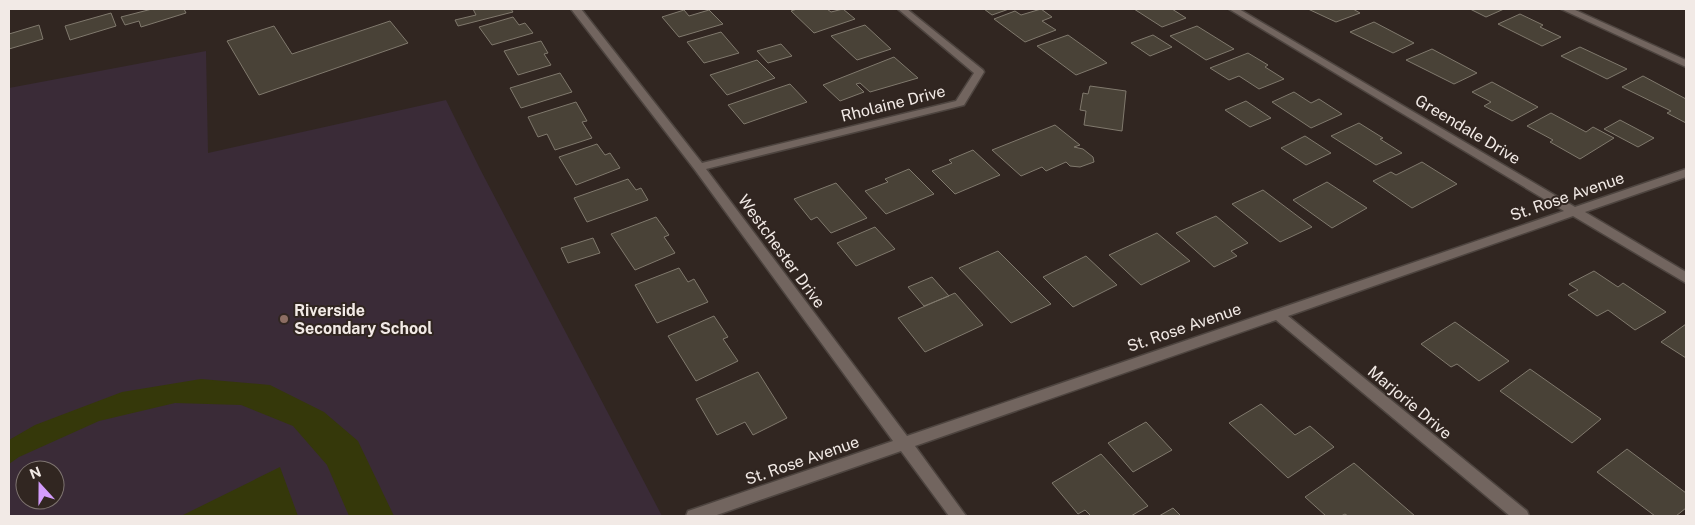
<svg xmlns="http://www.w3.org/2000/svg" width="1695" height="525" font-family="'Public Sans',sans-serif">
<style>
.education{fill:#3a2b37;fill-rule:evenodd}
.green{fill:#35380a}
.building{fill:#494237;stroke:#80796d}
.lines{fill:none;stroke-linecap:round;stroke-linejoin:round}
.minor-casing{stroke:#4d443f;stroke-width:3}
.tertiary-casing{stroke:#4d443f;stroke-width:3}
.minor{fill:#72655f;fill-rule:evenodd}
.tertiary{fill:#72655f;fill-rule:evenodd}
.education-dot{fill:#8d6e63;stroke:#312621;stroke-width:2}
.labels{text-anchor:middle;stroke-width:4;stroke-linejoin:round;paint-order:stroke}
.street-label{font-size:16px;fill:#f2eae6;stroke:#312621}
.poi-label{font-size:16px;font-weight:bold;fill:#f2eae6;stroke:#312621;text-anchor:start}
</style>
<rect width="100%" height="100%" fill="#312621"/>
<path class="education" d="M206,51L208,153L446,100L480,169L662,516H9V88ZM25,470H55V500H25Z"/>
<path class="green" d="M201,379L270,385L324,412L358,441L394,516H349L327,465L293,426L241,405L175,403L99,421L19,457L9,464V440L35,425L122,392Z
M280,467L298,516H181Z"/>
<path class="building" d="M152,9H184L186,13L141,27L139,21L125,25L121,17Z
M473,9H511L513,12L458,26L455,20L476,15Z
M797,9H827L831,12L843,9L855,19L814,33L791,11Z
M984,9H1009L992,15Z
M1041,9L1052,17L1042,21L1056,30L1025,42L994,19L1015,11L1021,15Z
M1134,9H1172L1186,18L1162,27Z
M1308,9H1353L1360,13L1336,22Z
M1470,9H1504L1486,17Z
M684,10L689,16L709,10L723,24L679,37L662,17Z
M111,13L116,26L70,40L65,26Z
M1520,14L1543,25L1540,27L1561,37L1542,46L1498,24Z
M513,17L519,25L525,23L533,33L492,45L479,27Z
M390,21L408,43L259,95L227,41L274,26L292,54Z
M1374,22L1414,43L1393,53L1350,32Z
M39,25L43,39L9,49V34Z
M865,25L891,49L857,60L831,36Z
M1197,26L1234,49L1206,60L1170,36Z
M721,32L739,53L704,63L687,42Z
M1068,35L1107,63L1076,75L1037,46Z
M1153,35L1172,47L1150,56L1131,43Z
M541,41L548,53L544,54L551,65L518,75L504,51Z
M781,44L792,56L768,63L757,51Z
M1580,47L1627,69L1607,79L1561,56Z
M1432,49L1477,73L1454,84L1406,60Z
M1248,53L1268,65L1265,67L1284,79L1259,89L1239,76L1229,80L1210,68Z
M894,57L918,78L870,92L860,83L856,84L864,92L840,101L823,85Z
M757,60L775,78L727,95L710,75Z
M560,73L572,92L521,108L510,88Z
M1643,76L1686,99V123L1667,113L1671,111L1622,87Z
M1492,82L1538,107L1512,121L1484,106L1491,102L1472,92Z
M790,84L807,102L744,124L728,105Z
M1090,86L1126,91L1122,131L1084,125L1086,111L1080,110L1083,93L1088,94Z
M1294,92L1311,103L1319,99L1342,114L1311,128L1272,102Z
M1246,101L1271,118L1250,127L1225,110Z
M576,102L587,121L582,122L592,138L555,150L547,134L538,137L528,117Z
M1551,113L1586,132L1593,127L1614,138L1580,159L1550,142L1553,140L1527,126Z
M1620,120L1654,138L1638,147L1604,129Z
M1359,123L1383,138L1380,139L1402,153L1376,165L1331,136Z
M1055,125L1080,145L1074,147L1083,149L1093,157L1094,162L1080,167L1070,166L1066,162L1046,171L1042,167L1021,176L992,150Z
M1305,136L1331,153L1306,165L1281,148Z
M597,144L605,155L610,153L620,168L576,185L559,157Z
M973,150L1000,175L955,194L932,171L952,163L949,160Z
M1422,162L1457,184L1412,208L1373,181L1391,172L1396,175Z
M909,169L934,194L886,214L865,191L888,182L885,179Z
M628,179L636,190L641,188L648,200L587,222L574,198Z
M1327,182L1367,208L1332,228L1293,200Z
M836,183L867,218L831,233L817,217L811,220L794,199Z
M1263,190L1312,227L1280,242L1232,204Z
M1216,216L1248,243L1231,251L1237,256L1214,267L1176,233Z
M656,217L669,235L664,237L675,253L635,270L611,234Z
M875,227L895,249L856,266L837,243Z
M1157,233L1190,261L1141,285L1109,255Z
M593,238L600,253L568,263L561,248Z
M998,251L1051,304L1011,323L959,268Z
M1086,256L1117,285L1073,307L1043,277Z
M679,268L688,282L694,279L708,302L657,323L635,285Z
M1594,271L1618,287L1623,283L1666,312L1635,330L1608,310L1597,316L1568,295L1578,290L1569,284Z
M932,277L949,296L924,306L908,287Z
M955,293L983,325L925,352L898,318Z
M714,316L728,337L723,339L738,361L696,381L668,336Z
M1455,322L1509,361L1479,381L1457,364L1451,367L1421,344Z
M1686,324V358L1661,342Z
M1530,369L1601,419L1572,443L1500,391Z
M758,372L787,418L753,435L745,422L717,435L696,399Z
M1261,404L1295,435L1310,426L1334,447L1288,478L1229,423Z
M1146,422L1172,450L1133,472L1108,443Z
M1627,449L1686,493V508L1676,516H1655L1597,472Z
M1101,454L1148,506L1131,516H1091L1085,510L1078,514L1052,483Z
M1354,463L1415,516H1348L1345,514L1341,516H1326L1305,497Z
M1173,508L1181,516H1159Z"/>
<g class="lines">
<defs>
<path id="minor" d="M571,9H581L702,163L956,101L974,73L898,9H907L983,70L984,72L964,105L706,169L907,436L1564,211L1229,9H1239L1575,207L1686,169V177L1585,212L1686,272V283L1573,216L1288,316L1527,511L1529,516H1510L1276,320L915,446L966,516H949L901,451L714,516H686L688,511L694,509L893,441L695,170Z"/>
<path id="tertiary" d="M1561,9H1573L1686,60V67Z"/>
</defs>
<use href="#minor" class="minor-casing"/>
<use href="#tertiary" class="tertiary-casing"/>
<use href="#minor" class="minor"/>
<use href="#tertiary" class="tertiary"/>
</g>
<circle class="education-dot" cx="284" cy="319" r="5"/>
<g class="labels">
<g class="street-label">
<text transform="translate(893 103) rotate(-14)" y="6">Rholaine Drive</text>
<text transform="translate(1468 129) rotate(31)" y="6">Greendale Drive</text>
<text transform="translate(1567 196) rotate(-19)" y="6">St. Rose Avenue</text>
<text transform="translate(782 251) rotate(54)" y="6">Westchester Drive</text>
<text transform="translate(1184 327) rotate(-19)" y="6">St. Rose Avenue</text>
<text transform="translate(1410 402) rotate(40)" y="6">Marjorie Drive</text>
<text transform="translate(802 460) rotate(-19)" y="6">St. Rose Avenue</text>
</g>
<g class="poi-label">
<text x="294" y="316">Riverside<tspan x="294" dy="18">Secondary School</tspan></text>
</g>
</g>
<rect width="1695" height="525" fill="none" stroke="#f2eae6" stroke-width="20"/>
<g transform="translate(40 485) rotate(339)"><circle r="24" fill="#312621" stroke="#7e7470"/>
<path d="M0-4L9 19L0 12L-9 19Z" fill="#d39cfc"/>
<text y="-8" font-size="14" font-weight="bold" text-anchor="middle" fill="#f2eae6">N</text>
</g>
</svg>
